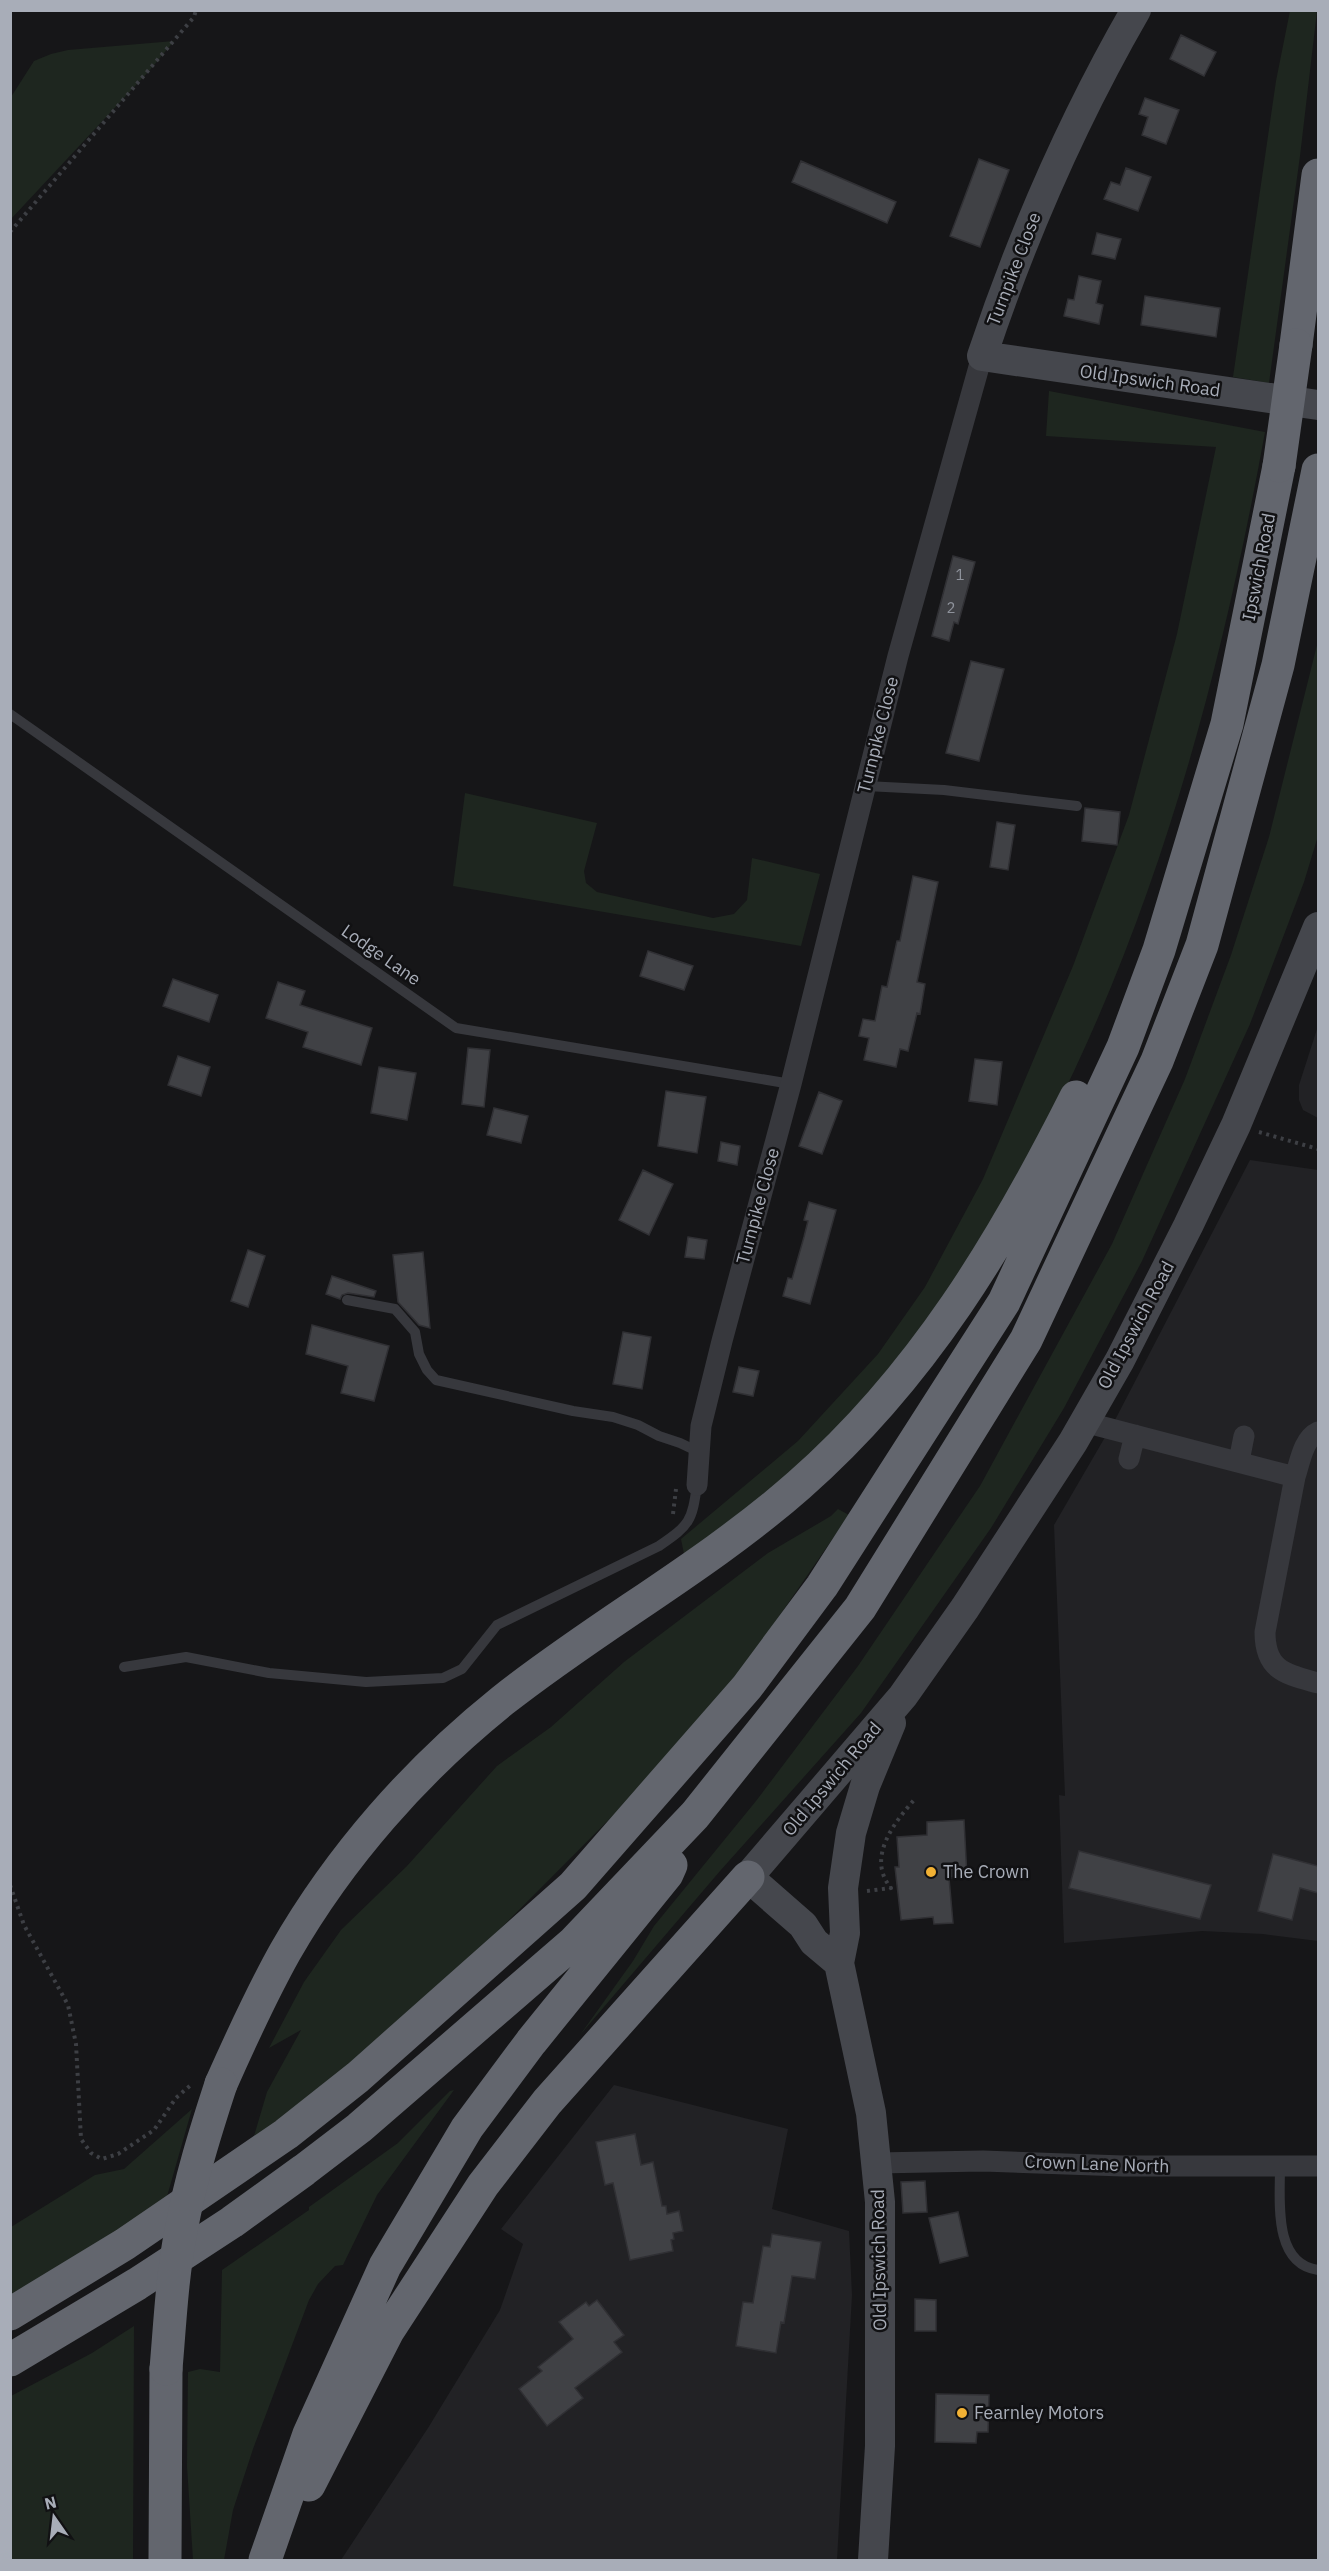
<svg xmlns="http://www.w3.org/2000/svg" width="1329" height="2571" font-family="'IBM Plex Sans',sans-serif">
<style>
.built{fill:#222225}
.green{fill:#1e261f}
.building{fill:#404145;stroke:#303034;stroke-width:1.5}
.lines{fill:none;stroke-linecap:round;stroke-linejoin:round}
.path{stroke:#3d3f44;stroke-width:4;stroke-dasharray:3 4.5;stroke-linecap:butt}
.lane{stroke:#37383d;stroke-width:10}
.street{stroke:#37383d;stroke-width:21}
.secondary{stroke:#45474d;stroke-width:30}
.highway{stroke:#63666e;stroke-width:33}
.highway-bridge{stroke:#63666e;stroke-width:33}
.poi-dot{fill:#f2b134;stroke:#111113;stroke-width:2}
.labels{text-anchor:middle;stroke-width:5;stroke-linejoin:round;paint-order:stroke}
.number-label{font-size:15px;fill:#8e929b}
.street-label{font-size:18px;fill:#a8adb8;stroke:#111113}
.poi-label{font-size:18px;fill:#a8adb8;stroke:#111113;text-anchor:start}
</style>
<rect width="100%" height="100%" fill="#161618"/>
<path class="built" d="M1318,1026V1118L1303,1110L1299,1100V1085Z
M1250,1160L1318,1170V1941L1263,1934L1202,1931L1064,1943L1059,1795L1065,1796L1054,1525L1115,1420Z
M614,2085L788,2129L772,2209L849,2231L852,2295L837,2560H341L428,2428L500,2310L523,2244L501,2229Z"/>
<path class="green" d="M1290,11H1317L1300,156L1269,383L1233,377L1276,81Z
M174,41L150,70L11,219V97L34,61L51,54L68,50Z
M1049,391L1265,432C1222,670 1158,910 1047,1126C1032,1155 1013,1182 997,1210C975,1246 954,1290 929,1322C883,1382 830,1438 773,1488C745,1512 714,1532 684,1554L681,1539L798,1441L878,1354L925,1287L983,1179L1073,966L1129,815L1177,634L1216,447L1046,436Z
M1318,641V836L1304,882L1250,1024L1142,1261L1064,1408L991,1528L861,1713L720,1871L580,2035L633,1961L654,1926L756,1801L858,1666L980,1486L1112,1244L1185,1079L1231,955L1269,837Z
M465,793L597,823L584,871L586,883L597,892L713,918L734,914L747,900L752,858L820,874L801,946L453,886Z
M838,1509L849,1515L706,1722L349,2081L249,2153L267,2092L301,2030L269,2048L304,1982L341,1930L407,1866L497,1766L551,1727L624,1662L768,1553L831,1516Z
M454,2090L377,2195L343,2265L335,2266L318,2284L309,2300L253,2449L233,2510L224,2560H193L187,2466L188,2372L200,2369L220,2372L222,2270L309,2210V2207L398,2143L450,2091Z
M192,2109L162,2214L11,2299V2227L95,2175L124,2169Z
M134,2326L133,2560H11V2396L92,2353Z"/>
<path class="building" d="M1181,35L1216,52L1204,76L1170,59Z
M1145,98L1179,110L1166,144L1142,135L1148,117L1139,114Z
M979,159L1009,170L980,247L950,236Z
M801,161L896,202L887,223L792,182Z
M1126,168L1151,177L1138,211L1104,199L1111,182L1120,185Z
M1097,233L1121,239L1115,259L1092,254Z
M1079,276L1101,281L1096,303L1103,305L1099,324L1064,316L1068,299L1074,300Z
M1145,296L1220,308L1216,337L1141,325Z
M953,556L975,562L958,624L954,622L949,641L932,636Z
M971,661L1004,669L979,761L946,753Z
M1085,808L1120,812L1117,845L1082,841Z
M997,822L1015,825L1008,870L990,867Z
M913,876L938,882L917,982L925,984L920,1014L917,1013L908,1051L900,1049L896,1067L864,1060L869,1038L859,1036L863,1019L875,1021L882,986L887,987L897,941H900Z
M648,951L693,966L684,990L640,976Z
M173,979L218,995L209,1022L163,1006Z
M278,982L305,991L300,1005L372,1028L361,1065L303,1047L308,1032L266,1018Z
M468,1048L490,1050L484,1107L462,1104Z
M178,1056L210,1067L201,1096L168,1085Z
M975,1059L1002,1062L997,1105L969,1101Z
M379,1067L416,1073L407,1120L371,1113Z
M666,1091L706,1097L697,1153L658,1146Z
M819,1092L842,1101L822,1154L799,1146Z
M494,1108L528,1116L521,1143L487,1135Z
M721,1142L740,1146L737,1165L718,1161Z
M643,1170L673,1184L649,1235L619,1220Z
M809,1202L836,1210L810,1304L783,1296L788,1278L792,1279L804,1237L808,1221L804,1220Z
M688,1237L707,1240L704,1259L685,1257Z
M248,1250L265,1256L248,1307L231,1301Z
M423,1252L430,1328L419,1325L398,1302L393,1255Z
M332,1276L376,1291L374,1297L348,1293L342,1295L340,1299L326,1294Z
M312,1325L389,1346L374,1401L341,1393L348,1366L306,1354Z
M623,1332L651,1337L642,1389L613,1384Z
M739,1367L759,1371L753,1396L733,1392Z
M964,1820L967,1877L949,1878L953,1923L934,1924L933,1917L901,1920L895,1867H899L897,1837L927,1835V1822Z
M1079,1851L1211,1885L1200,1919L1069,1888Z
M1273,1854L1318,1866V1893L1300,1888L1292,1920L1258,1911Z
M635,2134L641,2165L653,2162L662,2206H666L667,2214L679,2211L683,2231L673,2233L674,2239L671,2240L673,2251L630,2260L613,2183L605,2185L596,2142Z
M925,2181L927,2212L903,2213L901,2182Z
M958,2212L968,2256L940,2263L929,2218Z
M772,2234L821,2242L815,2279L792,2276L784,2323L781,2322L776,2353L736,2346L743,2302L753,2303L763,2246L770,2247Z
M915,2299L936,2300V2331H915Z
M597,2300L624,2335L614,2342L622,2352L575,2388L583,2398L547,2426L519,2389L542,2371L538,2367L573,2339L559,2322L586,2302L589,2306Z
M936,2394L989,2395L988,2432H977L976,2443L935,2442Z"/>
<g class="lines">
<path class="path" d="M10,232L194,17L196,10
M1259,1132L1318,1149
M673,1514L676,1489
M10,1885L24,1925L68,2005L76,2044L81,2139L91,2153L102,2159L118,2154L154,2130L176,2098L193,2083
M867,1891L891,1888C866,1858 894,1823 914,1800"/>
<path class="lane" d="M10,714L456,1028L791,1084
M866,786L944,790L1077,806
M347,1300L395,1309L415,1332L419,1354L427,1370L436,1380L573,1411L613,1417L638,1425L659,1436L680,1443L699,1452
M124,1667L186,1657L269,1673L366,1682L443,1678L462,1669L497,1625L659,1546C690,1525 692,1521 697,1485
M1280,2167C1280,2201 1273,2264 1318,2270"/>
<path class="street" d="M1084,1422L1295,1477C1300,1462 1303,1439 1318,1432
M1129,1459L1135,1435
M1239,1461L1244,1436
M1295,1477L1265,1632C1265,1671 1286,1674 1318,1683
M697,1485L701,1426L722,1341L791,1084L898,656L982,356
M876,2163L983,2161L1123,2166H1318"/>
<path class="secondary" d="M1136,10C1072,121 1022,236 982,356L1318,405
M839,1963L814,1942L803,1925L748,1877L903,1696L965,1608L1073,1442L1120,1360L1188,1226L1236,1125L1318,927
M873,2560L880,2446V2202L871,2113L839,1963L845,1933L843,1888L851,1833L865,1786L891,1723"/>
<path class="highway" d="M1296,345L1318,175
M221,2084C241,2039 261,1995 285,1952C340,1856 416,1770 502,1701C598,1625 707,1566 799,1485C922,1377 1003,1242 1076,1097
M10,2314L125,2244L286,2134L358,2077L573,1886L747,1687L822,1586L1004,1302L1123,1047L1159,950L1227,724L1279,466
M10,2360L137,2284L232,2222L304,2170L359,2128L574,1942L695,1815L860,1608L1026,1340L1157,1061L1202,945L1278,665L1318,470
M309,2485L388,2331L483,2185L547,2102L748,1877
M165,2560L166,2369
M265,2560L309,2434L385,2266L467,2128L531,2042L667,1874L671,1865"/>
<path class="highway-bridge" d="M1279,466L1296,345
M166,2369C170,2323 172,2276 181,2231C190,2181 205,2133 221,2084"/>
</g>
<g class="poi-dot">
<circle cx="931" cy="1872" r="6"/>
<circle cx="962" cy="2413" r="6"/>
</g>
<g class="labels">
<g class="number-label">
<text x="960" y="580">1</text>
<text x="951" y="613">2</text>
</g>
<g class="street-label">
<text transform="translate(1014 269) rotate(-69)" y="6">Turnpike Close</text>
<text transform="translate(1150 381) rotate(8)" y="6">Old Ipswich Road</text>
<text transform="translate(1259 567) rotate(-79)" y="6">Ipswich Road</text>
<text transform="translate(878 735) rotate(-76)" y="6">Turnpike Close</text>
<text transform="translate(381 955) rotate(35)" y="6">Lodge Lane</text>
<text transform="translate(758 1206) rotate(-75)" y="6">Turnpike Close</text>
<text transform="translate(1136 1325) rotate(-62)" y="6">Old Ipswich Road</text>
<text transform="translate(832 1779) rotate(-50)" y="6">Old Ipswich Road</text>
<text transform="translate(1097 2164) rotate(2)" y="6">Crown Lane North</text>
<text transform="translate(879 2260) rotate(-91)" y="6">Old Ipswich Road</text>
</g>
<g class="poi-label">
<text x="943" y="1878">The Crown</text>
<text x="974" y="2419">Fearnley Motors</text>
</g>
</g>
<rect width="1329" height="2571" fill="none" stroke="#a8adb8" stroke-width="24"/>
<g transform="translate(54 2517) rotate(346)" stroke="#111113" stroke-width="4.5" paint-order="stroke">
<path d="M0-4.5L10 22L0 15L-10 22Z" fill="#a8adb8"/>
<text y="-9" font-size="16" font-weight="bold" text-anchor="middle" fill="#a8adb8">N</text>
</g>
</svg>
